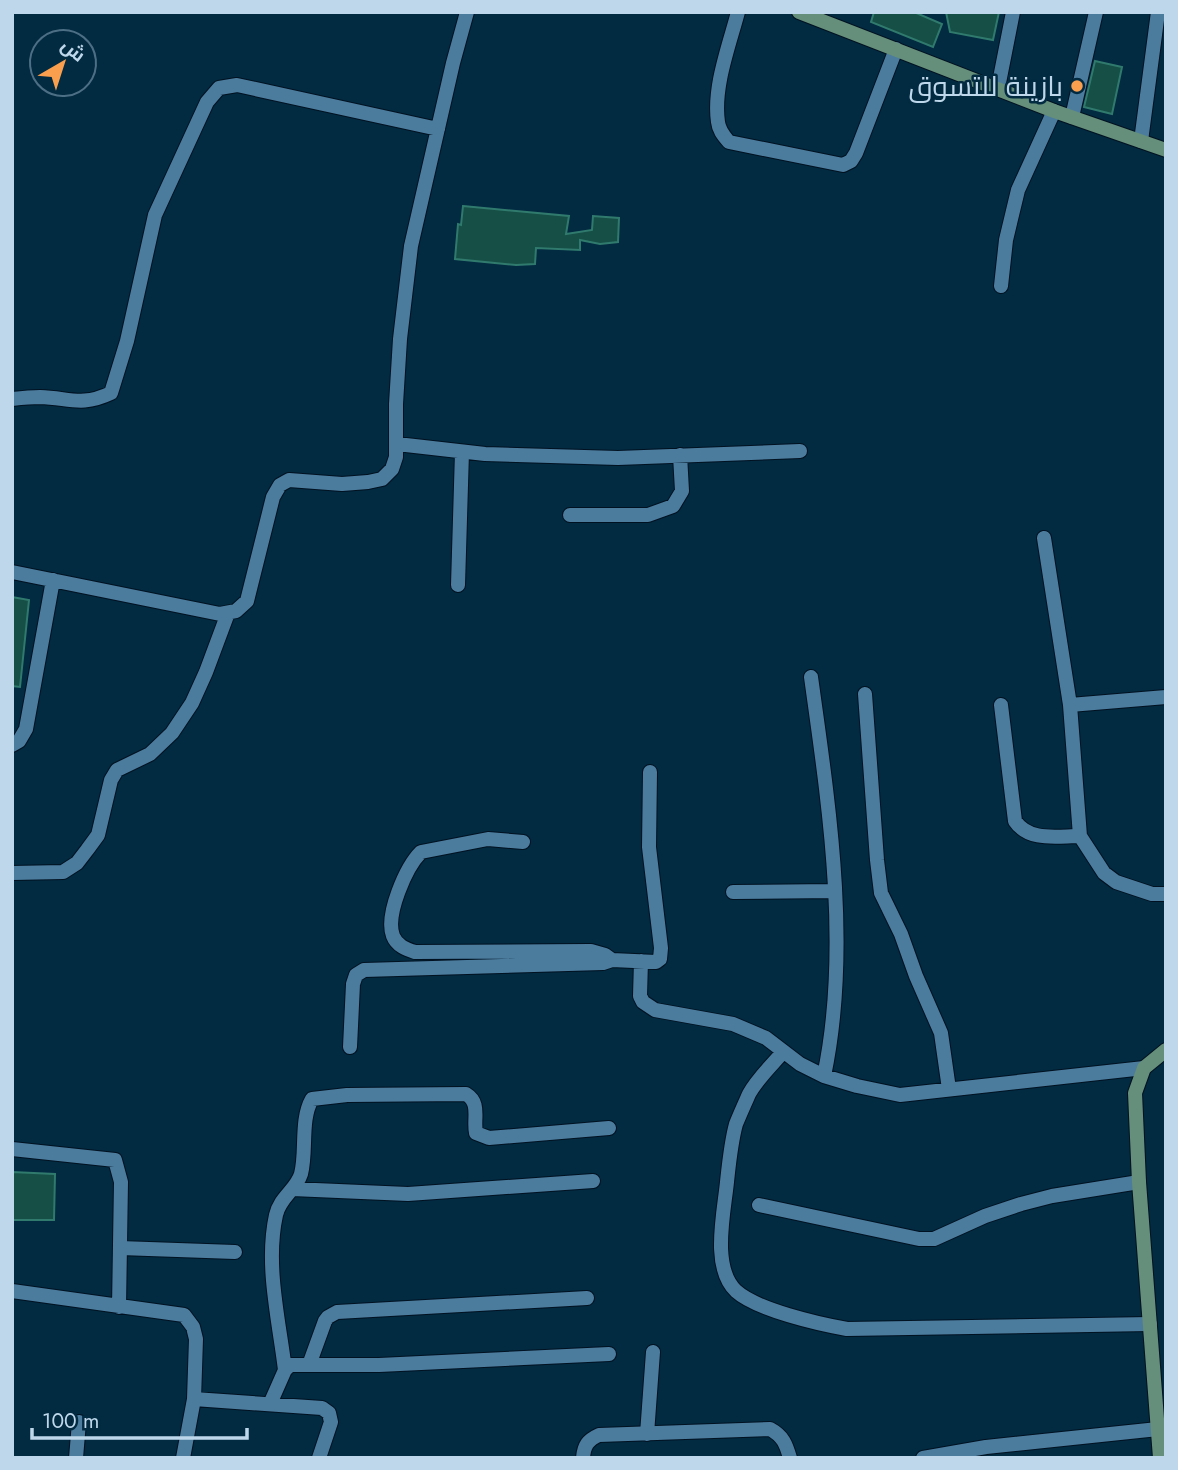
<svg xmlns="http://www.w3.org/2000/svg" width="1178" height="1470" font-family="Jost,Cairo,sans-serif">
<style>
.building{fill:#164f46;stroke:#307a6d;stroke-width:2}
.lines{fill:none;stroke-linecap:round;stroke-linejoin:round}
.street-casing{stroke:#001221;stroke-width:16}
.secondary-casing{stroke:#001221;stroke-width:16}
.street{stroke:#4b7c9e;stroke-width:14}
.secondary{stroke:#658f7a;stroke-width:14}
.poi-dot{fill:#f99f4d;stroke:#022a41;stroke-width:2.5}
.labels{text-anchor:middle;stroke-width:5;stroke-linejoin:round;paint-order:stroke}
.poi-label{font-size:28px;fill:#bed7ea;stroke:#022a41;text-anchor:end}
</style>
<rect width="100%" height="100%" fill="#022a41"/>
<path class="building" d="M874,12H914L942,24L933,47L871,22Z
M946,12H999L993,40L950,32Z
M1095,61L1122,67L1112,114L1084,107Z
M463,206L569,216L566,234L592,230L593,216L619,218L618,242L600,244L580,240V250L536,248L535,264L516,265L455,259L458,224L461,225Z
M12,597L29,600L20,687L12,686Z
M12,1172L55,1174L54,1220H12Z"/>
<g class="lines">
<defs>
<path id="street" d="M738,12C729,46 713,87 718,122C719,131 724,136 729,142L843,165L851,161L856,153L896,49
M998,88L1013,12
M1072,117L1096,12
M1141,141L1158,12
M1001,286L1006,240L1018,190L1054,111
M12,399C21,398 31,397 40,397C70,398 81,407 111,393L127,341L155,215L207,102L219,88L237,85L438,129
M397,444L485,454L618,458L800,451
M570,515H648L673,506L682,491L680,455
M1044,538L1070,705L1080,836L1104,873L1116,882L1152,894H1166
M12,572L220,614L236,611L247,601L273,497L280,485L289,480L342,484L368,482L382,479L392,469L396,457V404L400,339L411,246L453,63L467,12
M458,585L462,452
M811,677C829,806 851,948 824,1076
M865,694L877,860L881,893L901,934L916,976L941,1033L949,1089
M1001,705L1015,821C1029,842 1057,836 1080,836
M1070,705L1166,697
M12,745L19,741L26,729L53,580
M523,842L488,839L421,852C406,867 385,915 393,936C397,946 406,949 415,952L591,951L605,955L612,960
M12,873L63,872L77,863L87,850L98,835L111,780L117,770L150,754L172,733L192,703L206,672L228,613
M733,892L834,891
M641,961L640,996L643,1002L655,1010L733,1024L766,1038L800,1064L824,1076L857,1086L900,1095L1144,1068
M350,1047L353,984L356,975L364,970L603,963L612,960L656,962L660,959L661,948L649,847L650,772
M783,1052C772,1065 757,1079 749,1094C745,1103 740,1114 736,1124C731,1142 729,1163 727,1182C724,1213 711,1267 736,1291C757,1310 819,1324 847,1329L1150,1324
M12,1149L115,1160L121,1182L119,1307
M292,1189L408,1194L593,1181
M759,1205L919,1239H934L985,1216L1021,1204L1052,1196L1139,1182
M120,1248L235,1252
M12,1291L184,1315L193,1327L196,1339L194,1399L183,1458
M309,1365L325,1321L328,1317L337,1312L587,1298
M285,1370C279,1320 265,1265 276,1215C280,1197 296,1190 301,1174C307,1151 300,1120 312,1099L347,1095L466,1094C481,1103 473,1119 476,1133L489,1138L609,1128
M194,1399L322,1408L329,1413L331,1422L319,1458
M270,1404L285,1370L290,1365H379L609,1354
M647,1434L653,1352
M76,1458L79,1422
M583,1458C584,1445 588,1440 599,1435L770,1429C783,1436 786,1444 790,1458
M923,1458L986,1447L1158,1429"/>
<path id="secondary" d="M799,12L1054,111L1166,150
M1160,1458L1139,1182L1135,1093L1144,1068L1166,1050"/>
</defs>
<use href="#street" class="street-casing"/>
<use href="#secondary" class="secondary-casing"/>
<use href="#street" class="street"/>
<use href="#secondary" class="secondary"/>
</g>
<circle class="poi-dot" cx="1077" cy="86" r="7"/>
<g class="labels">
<g class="poi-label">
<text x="1063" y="96">بازينة للتسوق</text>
</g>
</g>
<rect width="1178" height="1470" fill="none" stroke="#bed7ea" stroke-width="28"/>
<g transform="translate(63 63) rotate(39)"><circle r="33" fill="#022a41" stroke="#4d6f85" stroke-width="2"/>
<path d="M0-5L12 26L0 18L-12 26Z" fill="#f99f4d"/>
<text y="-10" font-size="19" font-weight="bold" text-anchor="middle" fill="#bed7ea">ش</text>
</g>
<path d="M32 1428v10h215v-10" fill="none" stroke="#bed7ea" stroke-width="3.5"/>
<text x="42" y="1428" font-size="21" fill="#bed7ea" stroke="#022a41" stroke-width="5" paint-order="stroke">100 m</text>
</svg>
